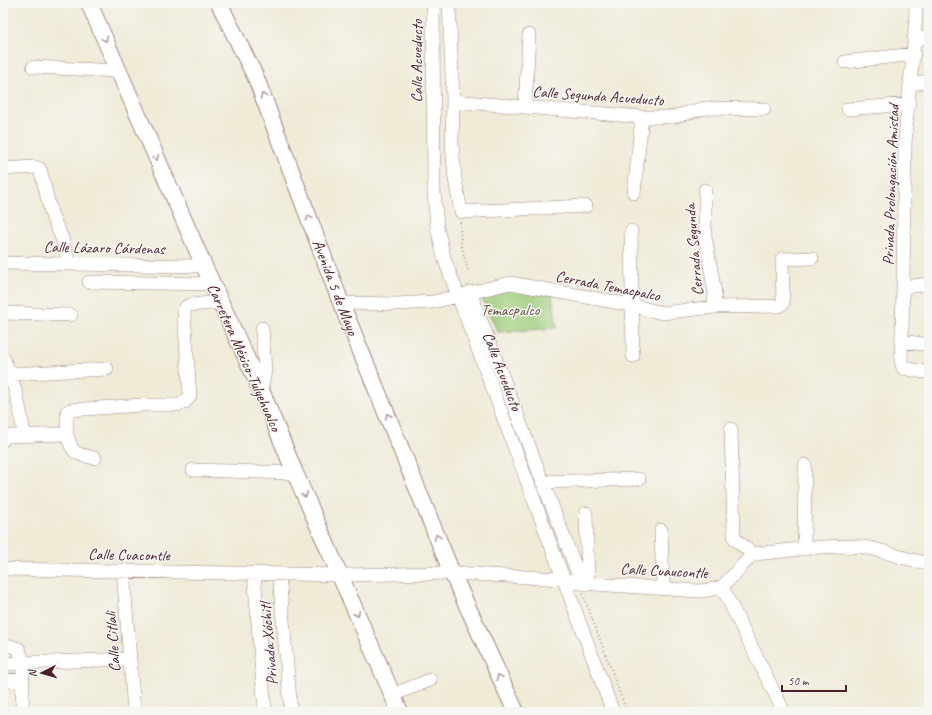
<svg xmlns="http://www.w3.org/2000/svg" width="932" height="715" font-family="Caveat,sans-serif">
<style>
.green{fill:#9fcc79;stroke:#747652}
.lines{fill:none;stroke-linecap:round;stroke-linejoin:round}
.minor-casing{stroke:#9d8581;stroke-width:14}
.major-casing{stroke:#9d8581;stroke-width:18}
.path{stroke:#9d8581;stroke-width:1.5;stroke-dasharray:1 3;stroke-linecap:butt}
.minor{stroke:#fff;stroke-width:13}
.major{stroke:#fff;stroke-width:16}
.oneway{stroke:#ae9aa0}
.labels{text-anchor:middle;stroke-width:3;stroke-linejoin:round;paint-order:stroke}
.street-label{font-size:16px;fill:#4a1f2b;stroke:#f6f6f2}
.park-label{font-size:16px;fill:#645342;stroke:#f6f6f2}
</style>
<rect width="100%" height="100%" fill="#f6f6f2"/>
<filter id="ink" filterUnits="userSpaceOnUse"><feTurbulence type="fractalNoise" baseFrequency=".025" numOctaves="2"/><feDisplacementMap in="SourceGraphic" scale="8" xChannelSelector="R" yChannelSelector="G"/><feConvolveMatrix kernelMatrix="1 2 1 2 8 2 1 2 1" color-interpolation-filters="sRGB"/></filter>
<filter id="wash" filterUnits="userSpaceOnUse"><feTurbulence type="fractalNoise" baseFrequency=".012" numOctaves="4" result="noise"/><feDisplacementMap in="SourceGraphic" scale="16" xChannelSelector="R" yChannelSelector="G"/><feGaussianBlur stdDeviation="0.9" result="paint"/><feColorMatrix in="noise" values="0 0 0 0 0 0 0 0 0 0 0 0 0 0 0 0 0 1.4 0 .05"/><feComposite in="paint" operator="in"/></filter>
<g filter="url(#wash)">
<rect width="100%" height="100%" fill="#f0ebd7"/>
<path class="green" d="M510,287L552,294L557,328L498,332L480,294Z"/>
</g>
<g filter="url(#ink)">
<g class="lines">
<defs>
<path id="minor" d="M433,3L434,192L437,227L444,258L613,712
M449,3L453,101L452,144L455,179L461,212L586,206
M916,3C916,52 906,100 905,148C903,219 904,290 901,361L903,368L924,372
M916,39L929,37
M845,62L914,54
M33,67L119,71
M911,84L929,81
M453,101L642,117H673L705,108L764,109
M525,107L529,35
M848,109L909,104
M3,169L35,167L40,169L52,216L62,238L69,263
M705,190V236L715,293L714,307
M634,193L642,117
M631,231L633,356
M3,263L204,266
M89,282L212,284
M904,287L929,284
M470,292L577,571L579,583
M341,303L396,304L433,302L510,283L631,305L662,313L714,307L779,306L783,303L782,259L812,258
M3,313L71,315
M902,341L929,345
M3,358C15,383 20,408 24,434
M10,374L107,369
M261,390L265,371L262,328
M731,429L734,534L735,539L753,554
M67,434V412L70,410L142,405H178L185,402L190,396L184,313L186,307L190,305L221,302
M3,440L5,437L10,436L67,434C72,454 75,454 95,458
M193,470L295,473
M542,482L639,479
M586,513L588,583
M661,530L663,588
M804,549L805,465
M3,569L341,575L452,573L562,579L579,583L699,591L709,590L722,587L753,554C787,551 830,544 863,547C886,550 906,561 929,563
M123,570L134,712
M254,573L265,712
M279,574L291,712
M722,587L784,712
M3,646H11L19,649L23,663L3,664
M3,681L22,679
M392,695L430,680
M22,712L23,663L130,659"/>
<path id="major" d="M89,3L204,266L261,390L295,473L400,712
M219,3L256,78L341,303L452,573L516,712"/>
</defs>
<use href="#minor" class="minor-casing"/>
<use href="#major" class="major-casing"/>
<path class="path" d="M460,222L461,245L469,273
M583,594L627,712"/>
<use href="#minor" class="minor"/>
<use href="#major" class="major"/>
</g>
<defs><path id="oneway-chevron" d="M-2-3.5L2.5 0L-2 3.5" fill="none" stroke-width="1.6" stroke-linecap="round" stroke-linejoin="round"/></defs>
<g class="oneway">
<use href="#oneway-chevron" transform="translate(105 39) rotate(66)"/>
<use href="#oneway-chevron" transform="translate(263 96) rotate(-111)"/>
<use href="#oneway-chevron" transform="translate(156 158) rotate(67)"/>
<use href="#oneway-chevron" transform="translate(309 218) rotate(-111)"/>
<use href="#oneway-chevron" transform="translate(388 416) rotate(-112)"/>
<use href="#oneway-chevron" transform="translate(305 495) rotate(66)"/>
<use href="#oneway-chevron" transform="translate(437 537) rotate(-112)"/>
<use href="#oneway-chevron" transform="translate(357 614) rotate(67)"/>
<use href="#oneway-chevron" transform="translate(499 677) rotate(-115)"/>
</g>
</g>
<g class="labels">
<g class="street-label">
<text transform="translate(416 61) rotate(-90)" y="6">Calle Acueducto</text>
<text transform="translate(598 95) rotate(4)" y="6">Calle Segunda Acueducto</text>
<text transform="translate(890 185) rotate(-88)" y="6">Privada Prolongación Amistad</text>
<text transform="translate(104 247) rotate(1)" y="6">Calle Lázaro Cárdenas</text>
<text transform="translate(693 250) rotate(-95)" y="6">Cerrada Segunda</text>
<text transform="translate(608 285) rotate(11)" y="6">Cerrada Temacpalco</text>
<text transform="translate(336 287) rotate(69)" y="6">Avenida 5 de Mayo</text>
<text transform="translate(245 357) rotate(66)" y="6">Carretera México-Tulyehualco</text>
<text transform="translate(503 371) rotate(69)" y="6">Calle Acueducto</text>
<text transform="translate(129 554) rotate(1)" y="6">Calle Cuacontle</text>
<text transform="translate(664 570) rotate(3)" y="6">Calle Cuaucontle</text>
<text transform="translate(112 642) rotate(-94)" y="6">Calle Citlali</text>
<text transform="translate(268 644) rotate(-95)" y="6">Privada Xóchitl</text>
</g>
<g class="park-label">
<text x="510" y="315">Temacpalco</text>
</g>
</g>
<rect width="932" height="715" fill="none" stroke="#f6f6f2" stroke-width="16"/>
<g transform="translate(42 673) rotate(264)" stroke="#f6f6f2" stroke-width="3" paint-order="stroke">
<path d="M0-3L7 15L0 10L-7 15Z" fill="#4a1f2b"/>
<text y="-6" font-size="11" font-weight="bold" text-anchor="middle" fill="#4a1f2b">N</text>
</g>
<path d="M782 685v6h64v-6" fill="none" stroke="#4a1f2b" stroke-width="2"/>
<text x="788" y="685" font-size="12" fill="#4a1f2b" stroke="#f6f6f2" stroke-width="3" paint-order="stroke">50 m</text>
</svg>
